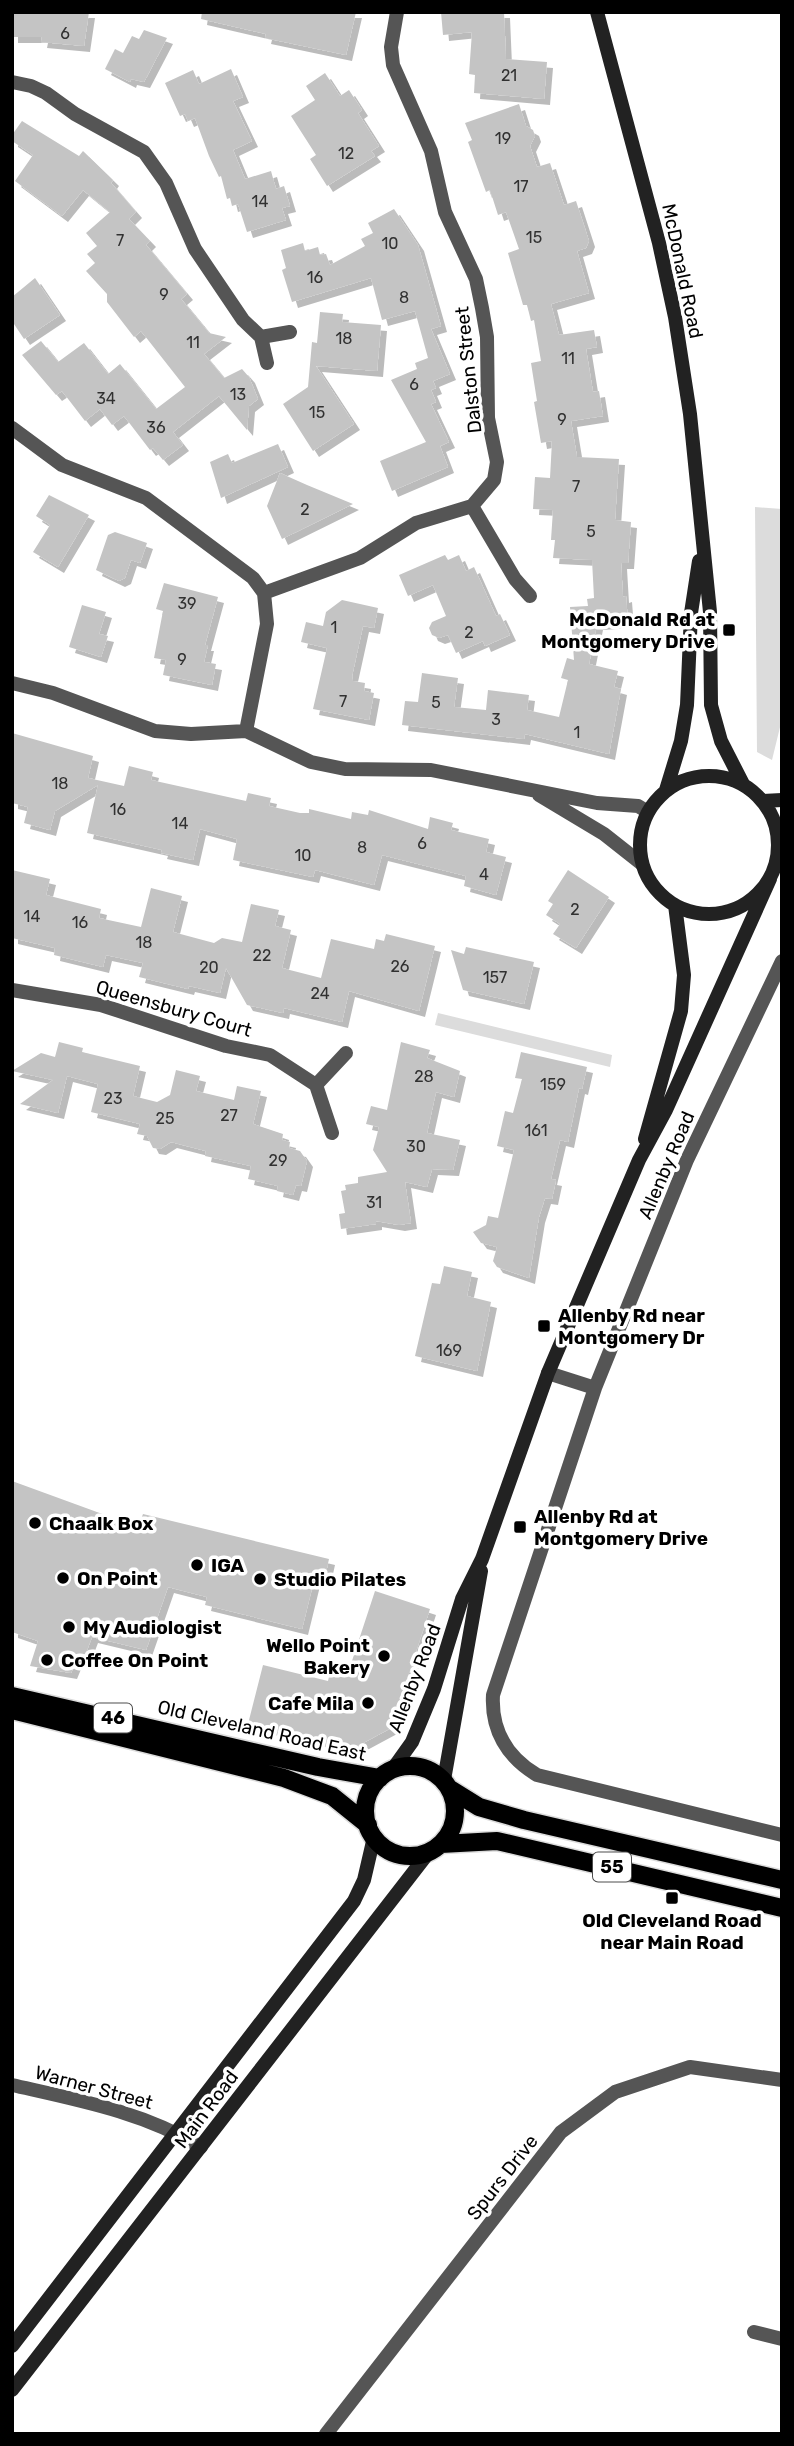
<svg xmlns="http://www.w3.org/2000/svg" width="794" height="2446" font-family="Rubik,sans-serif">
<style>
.green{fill:#dcdcdc}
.building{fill:#c4c4c4;filter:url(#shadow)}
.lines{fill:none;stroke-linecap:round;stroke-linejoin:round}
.primary-casing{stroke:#dbdbdb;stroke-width:21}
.minor{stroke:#555;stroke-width:14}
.secondary{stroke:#222;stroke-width:14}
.primary{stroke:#000;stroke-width:18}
.poi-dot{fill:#000;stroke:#fff;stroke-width:2.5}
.labels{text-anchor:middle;stroke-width:7;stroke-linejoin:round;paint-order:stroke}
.number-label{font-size:16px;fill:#313131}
.shield{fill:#fff;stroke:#4c4c4c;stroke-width:2}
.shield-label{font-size:18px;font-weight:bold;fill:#000}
.street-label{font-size:19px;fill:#000;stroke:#fff}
.poi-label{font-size:19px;font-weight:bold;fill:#000;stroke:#fff;text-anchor:start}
</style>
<defs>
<filter id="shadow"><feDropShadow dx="6" dy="6" stdDeviation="0" flood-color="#0004"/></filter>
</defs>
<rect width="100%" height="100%" fill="#fff"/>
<path class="green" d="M755,507L782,509V719L772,760L757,752Z
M438,1013L612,1055L610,1067L435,1025Z"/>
<path class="building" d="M12,12H89L84,46L41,42L42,37H12Z
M202,12H356L346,55L265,38L266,34L201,19Z
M441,12H504L506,59L547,62L544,99L474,93L475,75L469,74L472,32L443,35Z
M144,30L167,38L144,82L131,79L130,82L105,69L115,49L123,53L132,36L139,39Z
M231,69L243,97L233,101L252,141L233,150L245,179L271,171L276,189L284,186L290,206L282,208L286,220L247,232L238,204L232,206L230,198L227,199L221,176L219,177L209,156L195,118L188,121L185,114L180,116L165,83L193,70L199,84Z
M325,73L340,96L349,90L362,110L358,113L379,146L371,151L375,156L327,186L310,159L316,155L291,116L315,100L306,86Z
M519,104L526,126L533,130L535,136L530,146L537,167L550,163L564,205L576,201L589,241L586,248L577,251L589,293L551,304L559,335L594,330L597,347L586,349L593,392L599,391L603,416L571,421L577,457L619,459L615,520L631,522L628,563H621L623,597L626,596L628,622L597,624L589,664L618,671L614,687L621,689L609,754L525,734L524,739L402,725L405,701L418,702L422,673L458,678L454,707L486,710L488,690L529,695L527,710L559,717L568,680L561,678L567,658L574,660L570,607L588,606L587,599L594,598L592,560L553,558L555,540H551L553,510L533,509L535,477L550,478L552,441L541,443L534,402L537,401L531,363L541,361L534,320L531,321L527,305H523L508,253L519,249L506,212L498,215L490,190L486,192L468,142L472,140L465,123Z
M22,121L79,156L83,151L113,180L111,183L136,212L129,219L150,241L146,245L187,294L181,299L209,333L226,337L204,354L224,378L242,369L249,377L258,399L249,406L247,430L219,396L173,432L183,445L163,460L153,448L150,450L124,416L112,425L100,409L85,421L62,391L56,395L22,355L41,341L58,362L84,343L108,374L120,364L156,409L185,387L141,331L134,337L107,302V294L86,271L95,263L87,254L97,246L86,233L110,212L83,190L62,216L15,181L33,155L12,141V135Z
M394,209L418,245L441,326L431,329L450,374L433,381L436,388L431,390L436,402L431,404L449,442L440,446L448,467L392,491L380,461L426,442L391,380L417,369L415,363L428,358L415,311L382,320L371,278L292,302L282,270L286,268L281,250L303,243L305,251L318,247L320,255L326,254L330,265L365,246L361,239L373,233L368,223Z
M35,278L60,315L24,339L12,321V297Z
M320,312L343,314L342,322L381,325L377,371L316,366L354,424L313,451L283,404L308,387L312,342L317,343Z
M278,444L288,467L221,498L210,462L228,454L232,463Z
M280,473L307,485L353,504L282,539L267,506Z
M49,495L89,515L58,567L33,552L50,525L36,516Z
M115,532L147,543L140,563L131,560L125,578L119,581L96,570L108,535Z
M445,555L448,560L459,555L466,571L474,567L496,616L500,614L510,635L485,646L483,641L456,653L448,635L439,638L432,635L429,628L432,622L446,616L433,585L408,596L399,575Z
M164,583L218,597L205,645H208L204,662L216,664L212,685L163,675L166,660L154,658L163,611L156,609Z
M342,600L378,608L374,628L363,626L352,676L353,681L365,683L364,691L374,693L369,720L313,709L327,648L301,642L306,622L323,626L326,612Z
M82,605L106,612L99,634L108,636L101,657L69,647Z
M12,733L93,756L88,778L124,786L129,766L153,772L151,780L246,801L248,793L271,798L269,806L300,813H309V809L351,819L352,812L368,815L369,810L428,829L430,817L453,823L451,830L489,839L486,852L506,857L496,895L464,886L466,876L382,855L374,885L315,870L313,877L233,860L237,839L200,829L193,860L161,853L162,850L87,833L98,785L55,811L50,830L24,823L28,807L12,803Z
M12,870L50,879L46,895L101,909L99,918L141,927L151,888L182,896L173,932L214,943L222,938L242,942L251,904L279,910L275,926L291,930L282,968L321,978L331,939L374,949L376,939L384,941L386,934L435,946L419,1011L349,991L342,1022L284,1008L283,1013L247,1005L226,968L220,993L189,986L188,989L139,977L143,963L106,955L103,967L54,955L55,948L12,938Z
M568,870L609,897L576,948L553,934L560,924L546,915L553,904L548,901Z
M466,947L534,962L524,1004L463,990L451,950L464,954Z
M59,1042L83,1048L82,1052L140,1066L133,1096L157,1102L170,1095L176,1070L200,1076L196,1091L234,1100L237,1086L261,1091L253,1124L283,1134L282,1140L290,1142L289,1148L300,1151L307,1161L301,1186L296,1185L293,1195L277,1191L278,1186L248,1179L251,1166L205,1156L206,1151L171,1142L160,1149L153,1148L147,1136L137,1134L140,1124L91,1112L98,1084L67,1076L58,1113L20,1104L53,1080L12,1071L41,1053L55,1057Z
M401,1042L430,1050L427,1058L460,1071L454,1097L436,1092L427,1133L460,1140L453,1170L432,1169L427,1187L405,1182L411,1223L399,1225L376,1221V1224L341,1229L339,1214L345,1213L341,1191L346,1190L345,1185L358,1183V1177L387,1172L373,1150L379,1127L366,1124L371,1106L387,1110Z
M521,1052L587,1067L582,1089L579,1088L568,1142L560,1140L551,1179L556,1180L552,1199L545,1198L539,1217L529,1278L497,1267L493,1261L497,1247L481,1243L473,1232L486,1225L488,1216L498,1218L514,1150L497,1146L505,1111L513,1113L522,1079L515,1078Z
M444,1266L472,1272L467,1296L491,1302L477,1371L415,1356L432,1283L440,1284Z
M12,1481L138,1527L143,1514L329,1559L325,1577L315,1576L302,1629L205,1605L207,1597L168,1587L146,1650L92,1637L84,1658L78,1656L71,1673L30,1666L38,1641L12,1632Z
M375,1591L430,1609L391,1728L352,1749L248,1724L263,1665L328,1681L331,1668L348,1673Z"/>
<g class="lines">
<defs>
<path id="primary" d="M12,1696L318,1767L380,1778
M12,1710L284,1778L332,1796L368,1825
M365 1811a45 45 0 1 1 90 0a45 45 0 1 1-90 0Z
M450,1789L479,1807L524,1820L782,1880
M441,1844L497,1841L782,1908"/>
</defs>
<use href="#primary" class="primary-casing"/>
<path class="minor" d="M12,82L31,86L46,93L75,114L144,152L166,183L195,249L243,320L261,337L267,363
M261,337L290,332
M12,428L62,465L146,498L253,578L264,593L267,624L246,731
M472,506L515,579L530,596
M264,593L360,558L416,523L472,506L494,480L497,462L488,418L487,337L482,308L476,279L445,212L431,151L393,65L391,47L397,12
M12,683L53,693L155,731L191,734L246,731L311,762L345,769L431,770L597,803L638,806L648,812
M539,795L604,834L642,864
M782,961L687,1160L595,1388L493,1695C491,1730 507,1757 537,1775L782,1835
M12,990L101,1005L226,1046L270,1055L316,1085L332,1133
M316,1085L346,1053
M548,1373L595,1388
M12,2085C78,2100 143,2112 201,2147
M754,2332L782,2339
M326,2434L561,2132L615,2092L690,2067L782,2080"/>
<path class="secondary" d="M597,12L659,243L675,317L690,414L710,612L711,705L721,741L743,784
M640 845a69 69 0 1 1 138 0a69 69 0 1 1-138 0Z
M666,790L681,741L687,705L691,613L699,561
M763,801L782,800
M645,1139L681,1011L684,975L675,905
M392,1770L412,1742L434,1689L462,1599L482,1559L548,1373L639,1160L666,1110L770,879
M444,1780L481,1571
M12,2346L354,1901L364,1880L374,1837
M12,2390L429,1852"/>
<use href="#primary" class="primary"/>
</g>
<g class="poi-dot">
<rect x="722" y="623" width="14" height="14" rx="3.5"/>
<rect x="537" y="1319" width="14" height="14" rx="3.5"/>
<circle cx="35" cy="1523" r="7"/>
<rect x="513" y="1520" width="14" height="14" rx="3.5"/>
<circle cx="197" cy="1565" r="7"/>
<circle cx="63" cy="1578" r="7"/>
<circle cx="260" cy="1579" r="7"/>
<circle cx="69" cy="1627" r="7"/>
<circle cx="384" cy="1656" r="7"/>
<circle cx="47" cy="1660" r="7"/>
<circle cx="368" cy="1703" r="7"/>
<rect x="665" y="1891" width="14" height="14" rx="3.5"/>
</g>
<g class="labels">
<g class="number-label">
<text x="65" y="39">6</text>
<text x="509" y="81">21</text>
<text x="503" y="144">19</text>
<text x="346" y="159">12</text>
<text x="521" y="192">17</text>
<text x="260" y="207">14</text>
<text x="534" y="243">15</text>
<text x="120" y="246">7</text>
<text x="390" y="249">10</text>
<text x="315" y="283">16</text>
<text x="164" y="300">9</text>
<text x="404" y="303">8</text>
<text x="344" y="344">18</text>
<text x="193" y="348">11</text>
<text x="568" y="364">11</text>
<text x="414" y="390">6</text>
<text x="238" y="400">13</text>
<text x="106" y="404">34</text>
<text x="317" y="418">15</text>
<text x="562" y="425">9</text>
<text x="156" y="433">36</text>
<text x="576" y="492">7</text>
<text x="305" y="515">2</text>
<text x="591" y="537">5</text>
<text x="187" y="609">39</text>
<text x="334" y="633">1</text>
<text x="469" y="638">2</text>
<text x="182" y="665">9</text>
<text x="343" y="707">7</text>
<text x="436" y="708">5</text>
<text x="496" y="725">3</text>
<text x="577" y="738">1</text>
<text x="60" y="789">18</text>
<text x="118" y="815">16</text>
<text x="180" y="829">14</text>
<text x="422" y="849">6</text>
<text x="362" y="853">8</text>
<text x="303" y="861">10</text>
<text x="484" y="880">4</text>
<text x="575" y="915">2</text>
<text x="32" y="922">14</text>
<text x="80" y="928">16</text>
<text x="144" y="948">18</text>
<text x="262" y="961">22</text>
<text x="400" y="972">26</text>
<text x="209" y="973">20</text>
<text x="495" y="983">157</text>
<text x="320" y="999">24</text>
<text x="424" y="1082">28</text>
<text x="553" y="1090">159</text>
<text x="113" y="1104">23</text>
<text x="229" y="1121">27</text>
<text x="165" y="1124">25</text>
<text x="536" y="1136">161</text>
<text x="416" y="1152">30</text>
<text x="278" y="1166">29</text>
<text x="374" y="1208">31</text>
<text x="449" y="1356">169</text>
</g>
<g class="shield">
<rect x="94" y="1703.5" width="38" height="29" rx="5"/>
<rect x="593" y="1852.5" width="38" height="29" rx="5"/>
</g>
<g class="shield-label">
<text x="113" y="1724">46</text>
<text x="612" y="1873">55</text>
</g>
<g class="street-label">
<text transform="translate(683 271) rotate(78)" y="7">McDonald Road</text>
<text transform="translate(468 370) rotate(-96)" y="7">Dalston Street</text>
<text transform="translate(174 1008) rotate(16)" y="7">Queensbury Court</text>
<text transform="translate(666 1165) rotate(-67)" y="7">Allenby Road</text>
<text transform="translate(414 1678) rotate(-69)" y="7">Allenby Road</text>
<text transform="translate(262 1730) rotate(13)" y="7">Old Cleveland Road East</text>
<text transform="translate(94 2087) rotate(15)" y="7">Warner Street</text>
<text transform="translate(206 2109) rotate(-53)" y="7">Main Road</text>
<text transform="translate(502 2177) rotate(-52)" y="7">Spurs Drive</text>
</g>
<g class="poi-label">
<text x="715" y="626" text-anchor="end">McDonald Rd at<tspan x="715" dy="22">Montgomery Drive</tspan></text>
<text x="558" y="1322">Allenby Rd near<tspan x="558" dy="22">Montgomery Dr</tspan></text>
<text x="534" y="1523">Allenby Rd at<tspan x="534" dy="22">Montgomery Drive</tspan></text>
<text x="49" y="1530">Chaalk Box</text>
<text x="211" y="1572">IGA</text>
<text x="77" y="1585">On Point</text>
<text x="274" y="1586">Studio Pilates</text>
<text x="83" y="1634">My Audiologist</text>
<text x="370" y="1652" text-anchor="end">Wello Point<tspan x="370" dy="22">Bakery</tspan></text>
<text x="61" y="1667">Coffee On Point</text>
<text x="354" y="1710" text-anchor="end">Cafe Mila</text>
<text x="672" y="1927" text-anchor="middle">Old Cleveland Road<tspan x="672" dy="22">near Main Road</tspan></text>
</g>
</g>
<rect width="794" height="2446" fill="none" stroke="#000000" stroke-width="28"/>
</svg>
